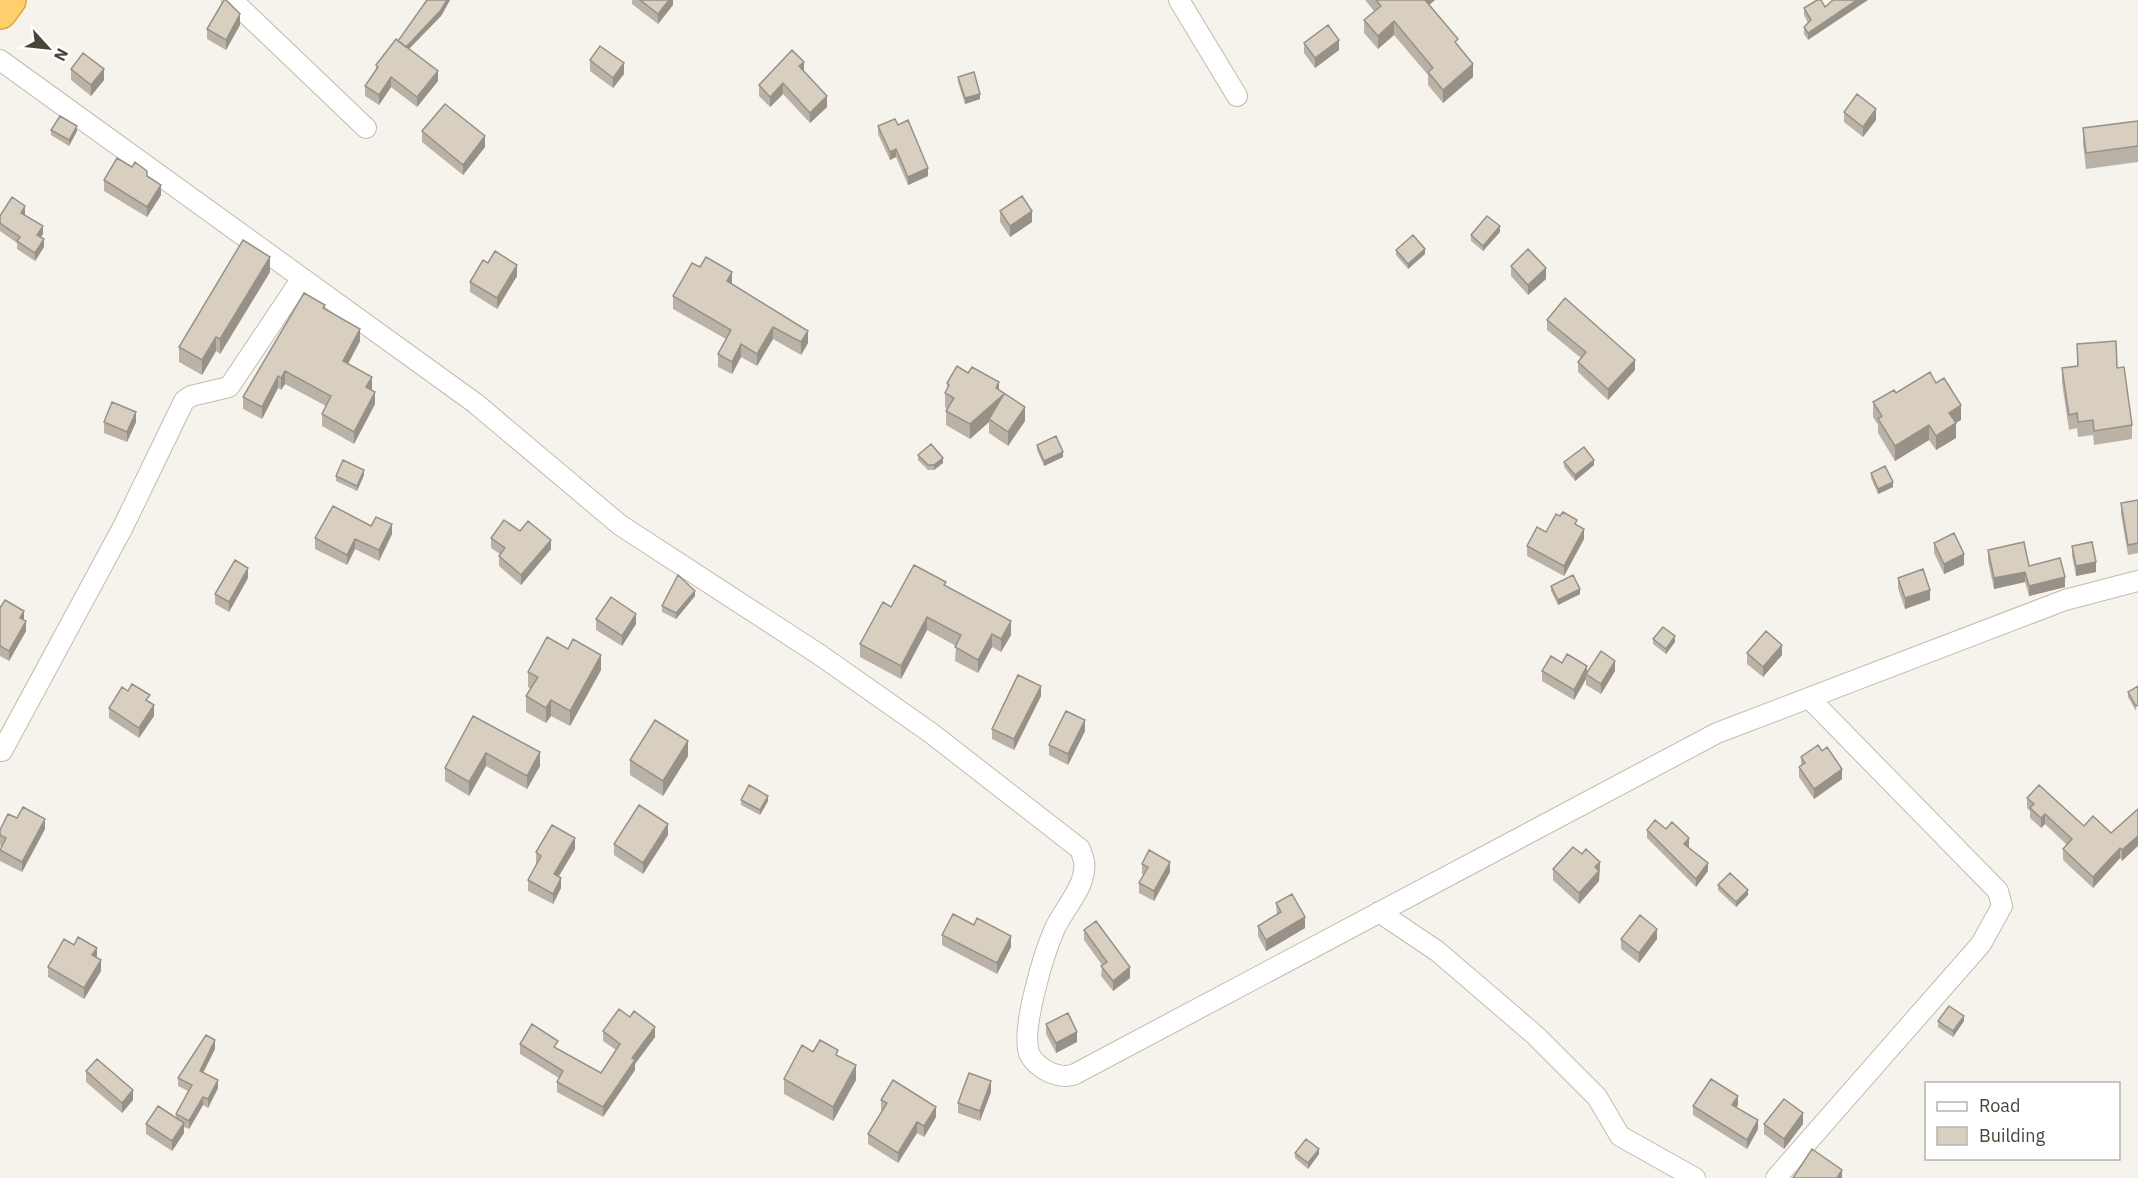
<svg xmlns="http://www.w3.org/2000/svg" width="2138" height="1178" font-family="'IBM Plex Sans',sans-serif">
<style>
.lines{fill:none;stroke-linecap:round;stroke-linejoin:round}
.street-casing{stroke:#c2bbae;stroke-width:22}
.highway-casing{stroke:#e0a43c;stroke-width:36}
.street{stroke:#fff;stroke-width:20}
.highway{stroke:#ffcf6e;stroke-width:33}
.wall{fill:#bab2a6}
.shaded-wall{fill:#979187}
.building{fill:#d8cfc1;stroke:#979187;stroke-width:1.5}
</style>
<rect width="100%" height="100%" fill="#f6f3ec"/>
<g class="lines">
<defs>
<path id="street" d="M232,0L366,128
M1179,0L1237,96
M0,60L475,403L620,525L820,655L931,733L1080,849C1084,859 1086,865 1083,876C1079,894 1063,911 1055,928C1044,953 1021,1028 1029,1053C1032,1061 1042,1069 1049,1072C1058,1076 1066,1078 1075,1074L1717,733L2065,600L2138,581
M2,751L123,527L184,401L191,396L229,387L302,278
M1379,912L1437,951L1535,1035L1597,1097L1620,1136L1695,1178
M1776,1178L1981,944L2002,906L1998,891L1809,698"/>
<path id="highway" d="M0,12L9,0"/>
</defs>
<use href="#street" class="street-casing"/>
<use href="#highway" class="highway-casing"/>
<use href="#street" class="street"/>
<use href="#highway" class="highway"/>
</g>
<path class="wall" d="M427,0H450L441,16L409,49L438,81L417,107L391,87L379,105L365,96V86L376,70V65L398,41Z
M632,0H673V5L658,24L632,4Z
M1365,0H1435L1429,5L1458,45L1473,77L1443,103L1428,85V75L1394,35L1378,49L1364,33V20L1374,11Z
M1817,0L1808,40L1804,34V27L1808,23L1804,15V8Z
M240,25L226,50L207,39V29Z
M1304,43L1339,50L1315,68L1304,53Z
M590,60L624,74L613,88L590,71Z
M71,69L104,80L91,96L71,80Z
M804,71L827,107L810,123L783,94L770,107L759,96V85Z
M958,77L980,99L965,104L958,82Z
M1844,112L1876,120L1863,137L1844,122Z
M2138,121V162L2086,169L2083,144V128Z
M898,125L928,176L908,185L896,157L890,160L878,134V126Z
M51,130L77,131L69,146L51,135Z
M422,131L485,147L463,175L422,142Z
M147,177L161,195L147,217L104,191V180Z
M1000,211L1032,222L1010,237L1000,222Z
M25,214V215L43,234L41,237L44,247L35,261L17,249V243L0,231V216Z
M1500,232L1483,251L1471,241V235Z
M1396,250L1425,254L1408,269L1396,255Z
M488,263L517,276L497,309L470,292V282Z
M1511,266L1546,279L1528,295L1511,276Z
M270,272L220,354L216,351L202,375L179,362V347Z
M732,285L808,343L801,355L773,339L757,366L741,357L732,374L718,367V354L726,339L673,309V296Z
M325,310L360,341L348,364L372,389L375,404L354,444L322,426V414L326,406L285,384L281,390L278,388L262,419L243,409V397Z
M1547,320L1635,370L1608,400L1578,372V362L1581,358L1547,330Z
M2077,344L2117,368L2132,425V439L2094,445L2093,435L2078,437L2077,428L2069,430L2062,383V368L2077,366Z
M947,383L999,390L1025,421L1008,446L989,433V422L970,439L946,425V411L947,409L945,407V393L947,390Z
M1936,383L1961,420L1955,423L1956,438L1936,450L1929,440L1895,461L1878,433V425L1873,417V402L1896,393Z
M104,422H136L127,442L104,433Z
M1037,445L1063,457L1044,466L1037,450Z
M918,455L943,463L934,470H928L918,460Z
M1564,462L1594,465L1575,481L1564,467Z
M1871,473L1893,487L1878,494L1871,478Z
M364,475L357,491L336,481V476Z
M2138,500V553L2128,555L2121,514V503Z
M1577,525L1584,539L1564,576L1527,556V546L1546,532Z
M371,526L392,534L379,561L355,549L347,565L315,549V538Z
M520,531L551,549L521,585L499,566V556L500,554L491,548V538Z
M1934,543L1964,565L1944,574L1934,553Z
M2072,546L2096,572L2076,576L2072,556Z
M1988,550L2029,566L2065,587L2029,596L2025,582L1994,589L1988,561Z
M248,578L229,612L215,604V594Z
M1898,578L1930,600L1905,609L1898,588Z
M946,586L1011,635L1001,652L992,647L978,673L955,661L956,646L927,630L901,679L860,657V644L891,607Z
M1551,586L1580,594L1558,605L1551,591Z
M695,596L676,619L662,612V606Z
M0,608L24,620L26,631L9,661L0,656Z
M596,619L636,624L622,646L596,630Z
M1653,639L1675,642L1666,654L1653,644Z
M1747,653L1782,655L1763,677L1747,664Z
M601,670L570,726L551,716L546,723L526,712V696L531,689L528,687V672Z
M1542,671L1587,672L1615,671L1601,694L1586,685V679L1574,700L1542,681Z
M2138,686L2136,711L2128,697V692Z
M128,691L150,703L154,716L139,738L109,718V708Z
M1041,696L1014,750L992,739V729Z
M473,716L540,766L527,789L486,766L469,796L445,781V768Z
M1085,731L1068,765L1049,755V745Z
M688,756L663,796L630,775V760Z
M1801,757L1842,779L1814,799L1799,777V767L1801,766Z
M2027,798L2084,826L2111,833L2138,809L2122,861L2120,858L2093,888L2063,860V849L2067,845L2045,824L2041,828L2030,818V811L2027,808Z
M741,800L768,801L760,815L741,805Z
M45,829L22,872L0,861V850L2,847L0,845V830Z
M1647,830L1689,846L1688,847L1708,871L1696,887L1647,838Z
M668,835L643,874L614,855V844Z
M575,849L559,876L561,888L553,904L528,891V880L537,864L536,863V852Z
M1582,854L1600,862L1599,881L1579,904L1553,880V869Z
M1142,864L1170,872L1154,901L1139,893V883L1144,875L1142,874Z
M1718,885L1748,895L1736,907L1718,890Z
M1276,903L1305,928L1266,951L1258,936V926L1277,915Z
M974,925L1011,947L997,974L942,945V935Z
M1084,930L1130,978L1113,991L1101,976L1102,965L1084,940Z
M1621,939H1657L1639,963L1621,949Z
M97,958L101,971L84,999L48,977V967Z
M1938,1021H1964L1953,1037L1938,1027Z
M1046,1024L1077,1042L1056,1053L1046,1034Z
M603,1031L655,1037L635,1064V1070L603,1117L557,1092V1082L559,1078L520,1054V1044L558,1049L601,1073L616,1050L603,1041Z
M215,1049L203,1072L218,1088L208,1108L203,1105L189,1129L184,1127V1133L172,1151L146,1134V1124L176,1118V1114L188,1091L178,1086V1078Z
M813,1052L838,1056L856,1080L833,1121L784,1094V1079Z
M86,1071L133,1100L122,1113L86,1082Z
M991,1092L980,1121L958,1113V1103Z
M881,1100L936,1117L924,1137L917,1133L898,1163L868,1144V1134L882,1111L881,1110Z
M1738,1105L1736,1108L1758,1129L1747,1149L1693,1115V1106Z
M1764,1124H1803L1784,1149L1764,1134Z
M1295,1153L1319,1154L1308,1169L1295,1158Z"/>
<path class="shaded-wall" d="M447,0H450L441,16L404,54V49Z
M669,0H673V5L658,24V14Z
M1422,0H1435L1422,11Z
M1857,0H1868L1808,40V33Z
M240,14V25L226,50V40Z
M1394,21V35L1378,49V36Z
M1339,40V50L1315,68V58Z
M804,62V72L799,66Z
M624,63V74L613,88V78Z
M1473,64V77L1443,103V90Z
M104,69V80L91,96V85Z
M438,71V81L417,107V97Z
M391,77V87L379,105V95Z
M783,83V94L770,107V97Z
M980,94V99L965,104V98Z
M827,96V107L810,123V113Z
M1876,109V120L1863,137V127Z
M77,126V131L69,146V140Z
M485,136V147L463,175V165Z
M896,149V157L890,160V152Z
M928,168V176L908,185V177Z
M161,185V195L147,217V207Z
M25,206V214L21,221V213Z
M1032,211V222L1010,237V226Z
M43,226V234L37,243V235Z
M1500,226V232L1483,251V246Z
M44,239V247L35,261V253Z
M1425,249V254L1408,269V264Z
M270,257V272L220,354V339Z
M517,265V276L497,309V298Z
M1546,268V279L1528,295V285Z
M732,272V285L727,281Z
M773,327V339L757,366V354Z
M360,329V341L343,373V361Z
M808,331V343L801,355V342Z
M216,337V351L202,375V360Z
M741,344V357L732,374V362Z
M1635,360V370L1608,400V389Z
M285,371V384L281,390V378Z
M278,376V388L262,419V407Z
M372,377V389L366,399V387Z
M999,382V397L1004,394L989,419V422L970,439V424Z
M375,392V404L354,444V432Z
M1961,405V420L1949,427V413Z
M1025,407V421L1008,446V432Z
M136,412V422L127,442V432Z
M1956,423V438L1936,450V436Z
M1929,425V440L1895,461V446Z
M1063,452V457L1044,466V461Z
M943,458V463L934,470V465Z
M1594,460V465L1575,481V475Z
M364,470V475L357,491V486Z
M1893,482V487L1878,494V489Z
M392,524V534L379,561V550Z
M1584,529V539L1564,576V566Z
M355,539V549L347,565V555Z
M551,540V549L521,585V575Z
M1964,554V565L1944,574V564Z
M2096,562V572L2076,576V566Z
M248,568V578L229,612V602Z
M2025,572V582L1994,589V578Z
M2065,577V587L2029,596V586Z
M1580,589V594L1558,605V600Z
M1930,590V600L1905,609V598Z
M695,591V596L676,619V613Z
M24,611V621L20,618Z
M636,614V624L622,646V636Z
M927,617V630L901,679V666Z
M26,621V631L9,661V651Z
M1011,621V635L1001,652V639Z
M992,634V647L978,673V660Z
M1675,636V642L1666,654V649Z
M1782,645V655L1763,677V667Z
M601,655V670L570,726V711Z
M1615,661V671L1601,694V684Z
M1587,666V675L1586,674V679L1574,700V690Z
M1041,686V696L1014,750V739Z
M551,700V716L546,723V708Z
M154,705V716L139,738V728Z
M1085,720V731L1068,765V754Z
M688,741V756L663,796V781Z
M540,752V766L527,789V776Z
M486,753V766L469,796V782Z
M1842,769V779L1814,799V789Z
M768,796V801L760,815V810Z
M2045,814V824L2041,828V818Z
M45,819V829L22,872V862Z
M668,824V835L643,874V863Z
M2138,836V846L2122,861V850Z
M575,838V849L554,884V874Z
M1689,838V846L1684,852V844Z
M2120,848V858L2093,888V877Z
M1170,862V872L1154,901V891Z
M1600,862L1599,881L1579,904V893L1595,867Z
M1708,863V871L1696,887V879Z
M561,878V888L553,904V894Z
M1748,890V895L1736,907V902Z
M1305,917V928L1266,951V940Z
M1657,929V939L1639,963V953Z
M1011,936V947L997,974V963Z
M97,948V958L92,955Z
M101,960V971L84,999V988Z
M1130,967V978L1113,991V981Z
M1964,1016V1021L1953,1037V1031Z
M655,1027V1037L635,1064V1070L603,1117V1107L632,1058Z
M1077,1032V1042L1056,1053V1043Z
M215,1040V1049L200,1079V1071Z
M856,1065V1080L833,1121V1107Z
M218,1080V1088L208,1108V1099Z
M991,1081V1092L980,1121V1111Z
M133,1090V1100L122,1113V1103Z
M1738,1096V1105L1732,1114V1105Z
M203,1097V1105L189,1129V1121Z
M936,1107V1117L924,1137V1126Z
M1803,1113V1124L1784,1149V1139Z
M1758,1120V1129L1747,1149V1140Z
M917,1122V1133L898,1163V1153Z
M184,1123V1133L172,1151V1141Z
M1319,1149V1154L1308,1169V1163Z
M1842,1170V1178H1837Z"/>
<path class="building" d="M224,0H226L240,14L226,40L207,29Z
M427,0H447L441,10L406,47L398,41Z
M640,0H669L658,14Z
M1376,0H1425L1458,39L1455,42L1473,64L1443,90L1428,72L1433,68L1394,21L1378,36L1364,20L1381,6Z
M1817,0H1821L1825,7L1833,0H1857L1808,33L1804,27L1811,20L1804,8Z
M1328,25L1339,40L1315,58L1304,43Z
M396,39L438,71L417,97L391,77L379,95L365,86L378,67L376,65Z
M600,46L624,63L613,78L590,60Z
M792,50L804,62L799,66L827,96L810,113L783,83L770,97L759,85Z
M83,53L104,69L91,85L71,69Z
M974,72L980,94L965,98L958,77Z
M1857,94L1876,109L1863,127L1844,112Z
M445,104L485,136L463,165L422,131Z
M60,116L77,126L69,140L51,130Z
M895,119L898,125L908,120L928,168L908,177L896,149L890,152L878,126Z
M2138,121V146L2086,153L2083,128Z
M117,158L132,167L135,162L147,171V176L161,185L147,207L104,180Z
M1022,196L1032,211L1010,226L1000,211Z
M12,197L25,206L21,213L43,226L37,235L44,239L35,253L17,241L20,237L0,223V216Z
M1487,216L1500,226L1483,246L1471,235Z
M1413,235L1425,249L1408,264L1396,250Z
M243,240L270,257L220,339L216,337L202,360L179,347Z
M1528,249L1546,268L1528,285L1511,266Z
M495,251L517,265L497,298L470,282L483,260L488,263Z
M706,257L732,272L727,281L808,331L801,342L773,327L757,354L741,344L732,362L718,354L731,330L673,296L692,263L700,267Z
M304,293L325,305L323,308L360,329L343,361L372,377L366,387L375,392L354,432L322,414L331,396L285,371L281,378L278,376L262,407L243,397Z
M1565,298L1635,360L1608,389L1578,362L1586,352L1547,320Z
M2116,341L2117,368L2124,367L2132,425L2094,431L2093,420L2078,422L2077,413L2069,415L2062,368L2078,366L2077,344Z
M957,366L968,373L972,367L999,382L996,388L1025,407L1008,432L989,419L1004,394L970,424L946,411L954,398L945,393L949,385L947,383Z
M1930,372L1936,383L1944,378L1961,405L1949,413L1956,423L1936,436L1929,425L1895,446L1878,419L1882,416L1873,402L1894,390L1896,393Z
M112,402L136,412L127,432L104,422Z
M1056,436L1063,452L1044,461L1037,445Z
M931,444L943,458L934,465H928L918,455Z
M1584,447L1594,460L1575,475L1564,462Z
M343,460L364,470L357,486L336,476Z
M1885,466L1893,482L1878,489L1871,473Z
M2138,500V543L2128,545L2121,503Z
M333,506L371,526L376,517L392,524L379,550L355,539L347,555L315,538Z
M1563,512L1577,520L1575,524L1584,529L1564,566L1527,546L1537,527L1546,532L1556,514L1560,516Z
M504,520L520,531L528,521L551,540L521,575L499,556L505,548L491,538Z
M1954,533L1964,554L1944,564L1934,543Z
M2024,542L2029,566L2060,558L2065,577L2029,586L2025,572L1994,578L1988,550Z
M2092,542L2096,562L2076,566L2072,546Z
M235,560L248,568L229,602L215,594Z
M914,565L946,582L944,585L1011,621L1001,639L992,634L978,660L955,647L961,635L927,617L901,666L860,644L883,602L891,607Z
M1923,569L1930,590L1905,598L1898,578Z
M678,575L695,591L676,613L662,606Z
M1573,575L1580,589L1558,600L1551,586Z
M611,597L636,614L622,636L596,619Z
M5,600L24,611L20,618L26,621L9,651L0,646V608Z
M1663,627L1675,636L1666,649L1653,639Z
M1766,631L1782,645L1763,667L1747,653Z
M547,637L568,649L573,639L601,655L570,711L551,700L546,708L526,696L538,677L528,672Z
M1601,651L1615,661L1601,684L1586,674Z
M1567,654L1587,666L1574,690L1542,671L1551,656L1562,663Z
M1018,675L1041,686L1014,739L992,729Z
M132,684L150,695L146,700L154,705L139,728L109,708L122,687L128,691Z
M2138,686V705L2136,706L2128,692Z
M1066,711L1085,720L1068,754L1049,745Z
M473,716L540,752L527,776L486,753L469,782L445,768Z
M655,720L688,741L663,781L630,760Z
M1818,745L1822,751L1827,747L1842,769L1814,789L1799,767L1805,763L1801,757Z
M749,785L768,796L760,810L741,800Z
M2039,785L2084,826L2093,816L2111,833L2138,809V836L2122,850L2120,848L2093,877L2063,849L2072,839L2045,814L2041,818L2030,808L2034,804L2027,798Z
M639,805L668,824L643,863L614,844Z
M23,807L45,819L22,862L0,850L6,838L0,835V830L8,814L17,818Z
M1655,820L1666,829L1672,822L1689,838L1684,844L1708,863L1696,879L1647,830Z
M552,825L575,838L554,874L561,878L553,894L528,880L541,856L536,852Z
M1573,847L1582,854L1586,849L1600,862L1595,867L1599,871L1579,893L1553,869Z
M1149,850L1170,862L1154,891L1139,883L1148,867L1142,864Z
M1730,873L1748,890L1736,902L1718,885Z
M1292,894L1305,917L1266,940L1258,926L1281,912L1276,903Z
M953,914L974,925L977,918L1011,936L997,963L942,935Z
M1640,915L1657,929L1639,953L1621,939Z
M1096,921L1130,967L1113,981L1101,966L1107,962L1084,930Z
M78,937L97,948L92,955L101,960L84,988L48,967L64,939L74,945Z
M1949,1006L1964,1016L1953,1031L1938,1021Z
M619,1009L630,1017L634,1011L655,1027L632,1058L635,1060L603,1107L557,1082L563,1071L520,1044L532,1024L558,1041L554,1047L601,1073L620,1044L603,1031Z
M1068,1013L1077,1032L1056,1043L1046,1024Z
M206,1035L215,1040L200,1071L218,1080L208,1099L203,1097L189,1121L176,1114L192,1085L178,1078Z
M820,1040L838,1050L836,1055L856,1065L833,1107L784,1079L802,1045L813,1052Z
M97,1059L133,1090L122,1103L86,1071Z
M969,1073L991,1081L980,1111L958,1103Z
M1711,1079L1738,1096L1732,1105L1758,1120L1747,1140L1693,1106Z
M893,1080L936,1107L924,1126L917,1122L898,1153L868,1134L887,1103L881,1100Z
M1784,1099L1803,1113L1784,1139L1764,1124Z
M158,1106L184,1123L172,1141L146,1124Z
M1306,1139L1319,1149L1308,1163L1295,1153Z
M1812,1149L1842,1170L1837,1178H1793Z"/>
<rect x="1925" y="1082" width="195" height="78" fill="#ffffff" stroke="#b7b4b0" stroke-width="1.5"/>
<rect x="1937" y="1102" width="30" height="9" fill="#ffffff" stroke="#b7b4b0" stroke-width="1.5"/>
<text x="1979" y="1112" font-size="18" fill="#4b4439">Road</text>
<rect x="1937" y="1127" width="30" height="18" fill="#d8cfc1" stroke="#b7b4b0" stroke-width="1.5"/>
<text x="1979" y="1142" font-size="18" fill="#4b4439">Building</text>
<g transform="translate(48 48) rotate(117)" stroke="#ffffff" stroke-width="4.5" paint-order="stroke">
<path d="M0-4.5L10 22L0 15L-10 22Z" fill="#4b4439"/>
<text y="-9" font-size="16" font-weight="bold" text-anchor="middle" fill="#4b4439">N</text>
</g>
</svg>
